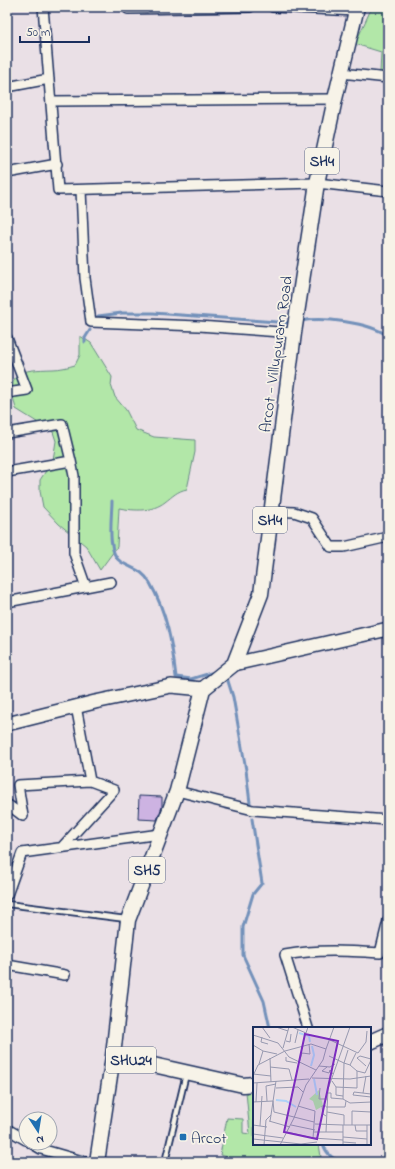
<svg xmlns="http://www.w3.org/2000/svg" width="395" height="1169" font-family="'Indie Flower',sans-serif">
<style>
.green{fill:#b2e7a8;stroke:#668b83}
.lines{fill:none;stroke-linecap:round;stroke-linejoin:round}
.stream{stroke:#7391ba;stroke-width:3}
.building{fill:#cdb3e2;stroke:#1b2f5e}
.lane-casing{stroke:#1b2f5e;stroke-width:8}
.street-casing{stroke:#1b2f5e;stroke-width:12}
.secondary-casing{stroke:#1b2f5e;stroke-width:16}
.primary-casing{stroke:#1b2f5e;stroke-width:17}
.lane{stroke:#f7f3e8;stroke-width:4.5}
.street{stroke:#f7f3e8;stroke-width:9}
.secondary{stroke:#f7f3e8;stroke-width:13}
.primary{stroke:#f7f3e8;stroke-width:14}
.poi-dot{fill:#1f6fb2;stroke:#f7f3e8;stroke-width:1.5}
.labels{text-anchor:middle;stroke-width:3.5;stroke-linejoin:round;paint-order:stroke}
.shield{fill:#f7f3e8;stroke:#5d6a87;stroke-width:1}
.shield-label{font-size:15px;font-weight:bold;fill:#1b2f5e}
.street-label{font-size:16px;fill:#1b2f5e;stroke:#f7f3e8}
.poi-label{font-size:16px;fill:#1b2f5e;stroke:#f7f3e8;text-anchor:start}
.inset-river{fill:none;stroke:#aed2f7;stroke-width:2}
.inset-road{fill:none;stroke:#9799b0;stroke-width:1}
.view{fill:#7b2cbf;fill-opacity:0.15;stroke:#7b2cbf;stroke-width:2}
.inset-edge{fill:none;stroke:#1b2f5e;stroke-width:2}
</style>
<rect width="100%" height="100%" fill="#eae0e6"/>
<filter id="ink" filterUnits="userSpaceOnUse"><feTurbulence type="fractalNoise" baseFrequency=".025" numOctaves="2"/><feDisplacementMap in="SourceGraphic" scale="8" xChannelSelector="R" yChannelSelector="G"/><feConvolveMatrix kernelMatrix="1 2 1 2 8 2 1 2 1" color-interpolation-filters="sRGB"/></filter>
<g filter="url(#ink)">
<path class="green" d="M372,7H388V74L380,73L381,52L355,44Z
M80,336L91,343L112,377L111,385L115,397L126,410L136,430L154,437L195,440V452L187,489C177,491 173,496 165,502C152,512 135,511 119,508L117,547L100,570L86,546L59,524L43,507L40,491V480L53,460L56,441L53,432L16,409C5,370 20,370 53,369C60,369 68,367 75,365L80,355Z
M254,1091V1144H319L321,1157L247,1162L220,1155L227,1118L243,1119V1133L250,1134L246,1092Z"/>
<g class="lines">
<path class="stream" d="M98,316L122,313H153L291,323
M300,321C323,317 369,322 388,336
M85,342V338L90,330
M112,501C112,516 106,553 121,562C133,569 143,570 150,583C167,613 172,643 176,677L191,679L211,673
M227,678L233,697L246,770L250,803
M252,819L262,883L253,894L243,927V955L264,1001L270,1028
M323,1144C327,1155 334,1161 345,1162"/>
</g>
<path class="building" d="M139,796L162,797V807L157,820L138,819Z"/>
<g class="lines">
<defs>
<path id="lane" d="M7,904L126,919
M165,1162L186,1074"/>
<path id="street" d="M43,7L58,190L317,183L388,191
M128,7V9L250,7
M273,7L356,11
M341,73L388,78
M7,87L49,79
M51,101L335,99
M7,173L57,164
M81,190L85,278L91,322L199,326L294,333
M7,338L27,390L7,393
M7,433L62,424L71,461
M7,472L71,461L74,476V553L86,587
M271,511L294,512L312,518L331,547H344L388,537
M7,602L111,582
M76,706L90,781
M177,791L253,810L388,820
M7,804L23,816L18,785L90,781L114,790L62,847
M7,895L22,853L160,834
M7,965L65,975
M308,1028L285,955C317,949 349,951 380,953L388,921
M7,1129L26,1140
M31,1143L41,1149L86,1162"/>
<path id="secondary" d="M234,664L388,629
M7,724L95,702L171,686L203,689"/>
<path id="primary" d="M370,1042L388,1034
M113,1056L128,920L177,791L203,689L234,664L261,594L294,333L317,183L335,99L357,7
M97,1162L113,1056L243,1085L254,1084"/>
</defs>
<use href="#lane" class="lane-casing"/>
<use href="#street" class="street-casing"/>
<use href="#secondary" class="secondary-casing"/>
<use href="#primary" class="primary-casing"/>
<use href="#lane" class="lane"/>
<use href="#street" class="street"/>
<use href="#secondary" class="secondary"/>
<use href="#primary" class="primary"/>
</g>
</g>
<rect class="poi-dot" x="179" y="1133" width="8" height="8" rx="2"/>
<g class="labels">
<g class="shield">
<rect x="305" y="148" width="34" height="26" rx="3"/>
<rect x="253" y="507" width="34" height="26" rx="3"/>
<rect x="129" y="857" width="36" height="26" rx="3"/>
<rect x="106" y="1047" width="50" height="26" rx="3"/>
</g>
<g class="shield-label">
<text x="322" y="166">SH4</text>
<text x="270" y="525">SH4</text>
<text x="147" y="875">SH5</text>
<text x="131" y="1065">SHU24</text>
</g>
<g class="street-label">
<text transform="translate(275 354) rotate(-82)" y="6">Arcot - Villupuram Road</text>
</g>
<g class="poi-label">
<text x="191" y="1143">Arcot</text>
</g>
</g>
<g transform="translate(253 1027)">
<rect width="118" height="118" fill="#eae0e6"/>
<path d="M66,63L70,79L63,83L60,74L56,72Z" fill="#b2e7a8"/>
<path class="inset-river" d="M46,6L56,9L57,15M58,39L61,28L59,19M61,52L64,68M23,73L33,74L43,80"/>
<path class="inset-road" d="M9,0L17,11M23,0L35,4M39,0L53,6L55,0M0,8L25,16L36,30L63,43M9,10L8,15L15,17M77,13L105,26L113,15L114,4M33,14L37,15L38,7M42,16L45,3M0,18L10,24L24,27M30,21L36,0M103,26L97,38L104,44L112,46L118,33M76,29L91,36L95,23M33,30V34L44,36M17,31L18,55M46,36L49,26L57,27L56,17M6,37L10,24M66,39L77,40L82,37M113,39L104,31L107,29L118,32M17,40L36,42L39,53M74,40L69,44L76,46L77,43L80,47M0,47L18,49M0,49L5,38L32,24L58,17L73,22L81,0M59,51L97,52L118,49M79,54L83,60L104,61V44M0,56L56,52M83,60V68L90,69M23,61L45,60L50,65M67,61L66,72H74M74,66H78V71L90,72L91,36L97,38M110,66L113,49M118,67L101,65L100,68L118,70M90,72L97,76L118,75M14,74L13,59L23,57M20,74L21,85L61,95M0,75L20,74M3,75L4,56M45,79L62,84L60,111M73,79H69L70,87L73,89M73,80H92L93,74M74,85L91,88V98M18,88L23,54M16,94L37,100M62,97L90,98V118M0,98L14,100M38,98L62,103M90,98H118M99,98V84L118,85M102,98L103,104H114M7,99L9,69M34,105L60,111L90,113M61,105H90M73,105L75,62L97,0M0,107L30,111M90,110L114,112M0,112L48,117L64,115M90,115L103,116M11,118L13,93L18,88L17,94M27,118L41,91L53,58L70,33L73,22M114,118V98"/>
<path class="view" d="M52,7L85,14L64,112L31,105Z"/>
<rect width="118" height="118" class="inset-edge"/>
</g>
<rect width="395" height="1169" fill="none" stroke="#f7f3e8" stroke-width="24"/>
<rect x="12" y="12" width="371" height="1145" fill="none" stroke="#1b2f5e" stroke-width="1.5" filter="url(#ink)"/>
<g transform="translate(38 1131) rotate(168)"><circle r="19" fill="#f7f3e8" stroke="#9fa5b1"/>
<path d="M0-3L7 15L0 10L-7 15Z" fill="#1f6fb2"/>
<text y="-6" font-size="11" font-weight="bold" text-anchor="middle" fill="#1b2f5e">N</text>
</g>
<path d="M20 36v6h69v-6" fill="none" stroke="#1b2f5e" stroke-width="2"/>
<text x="26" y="36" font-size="12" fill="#1b2f5e" stroke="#f7f3e8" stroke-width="3" paint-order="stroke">50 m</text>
</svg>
